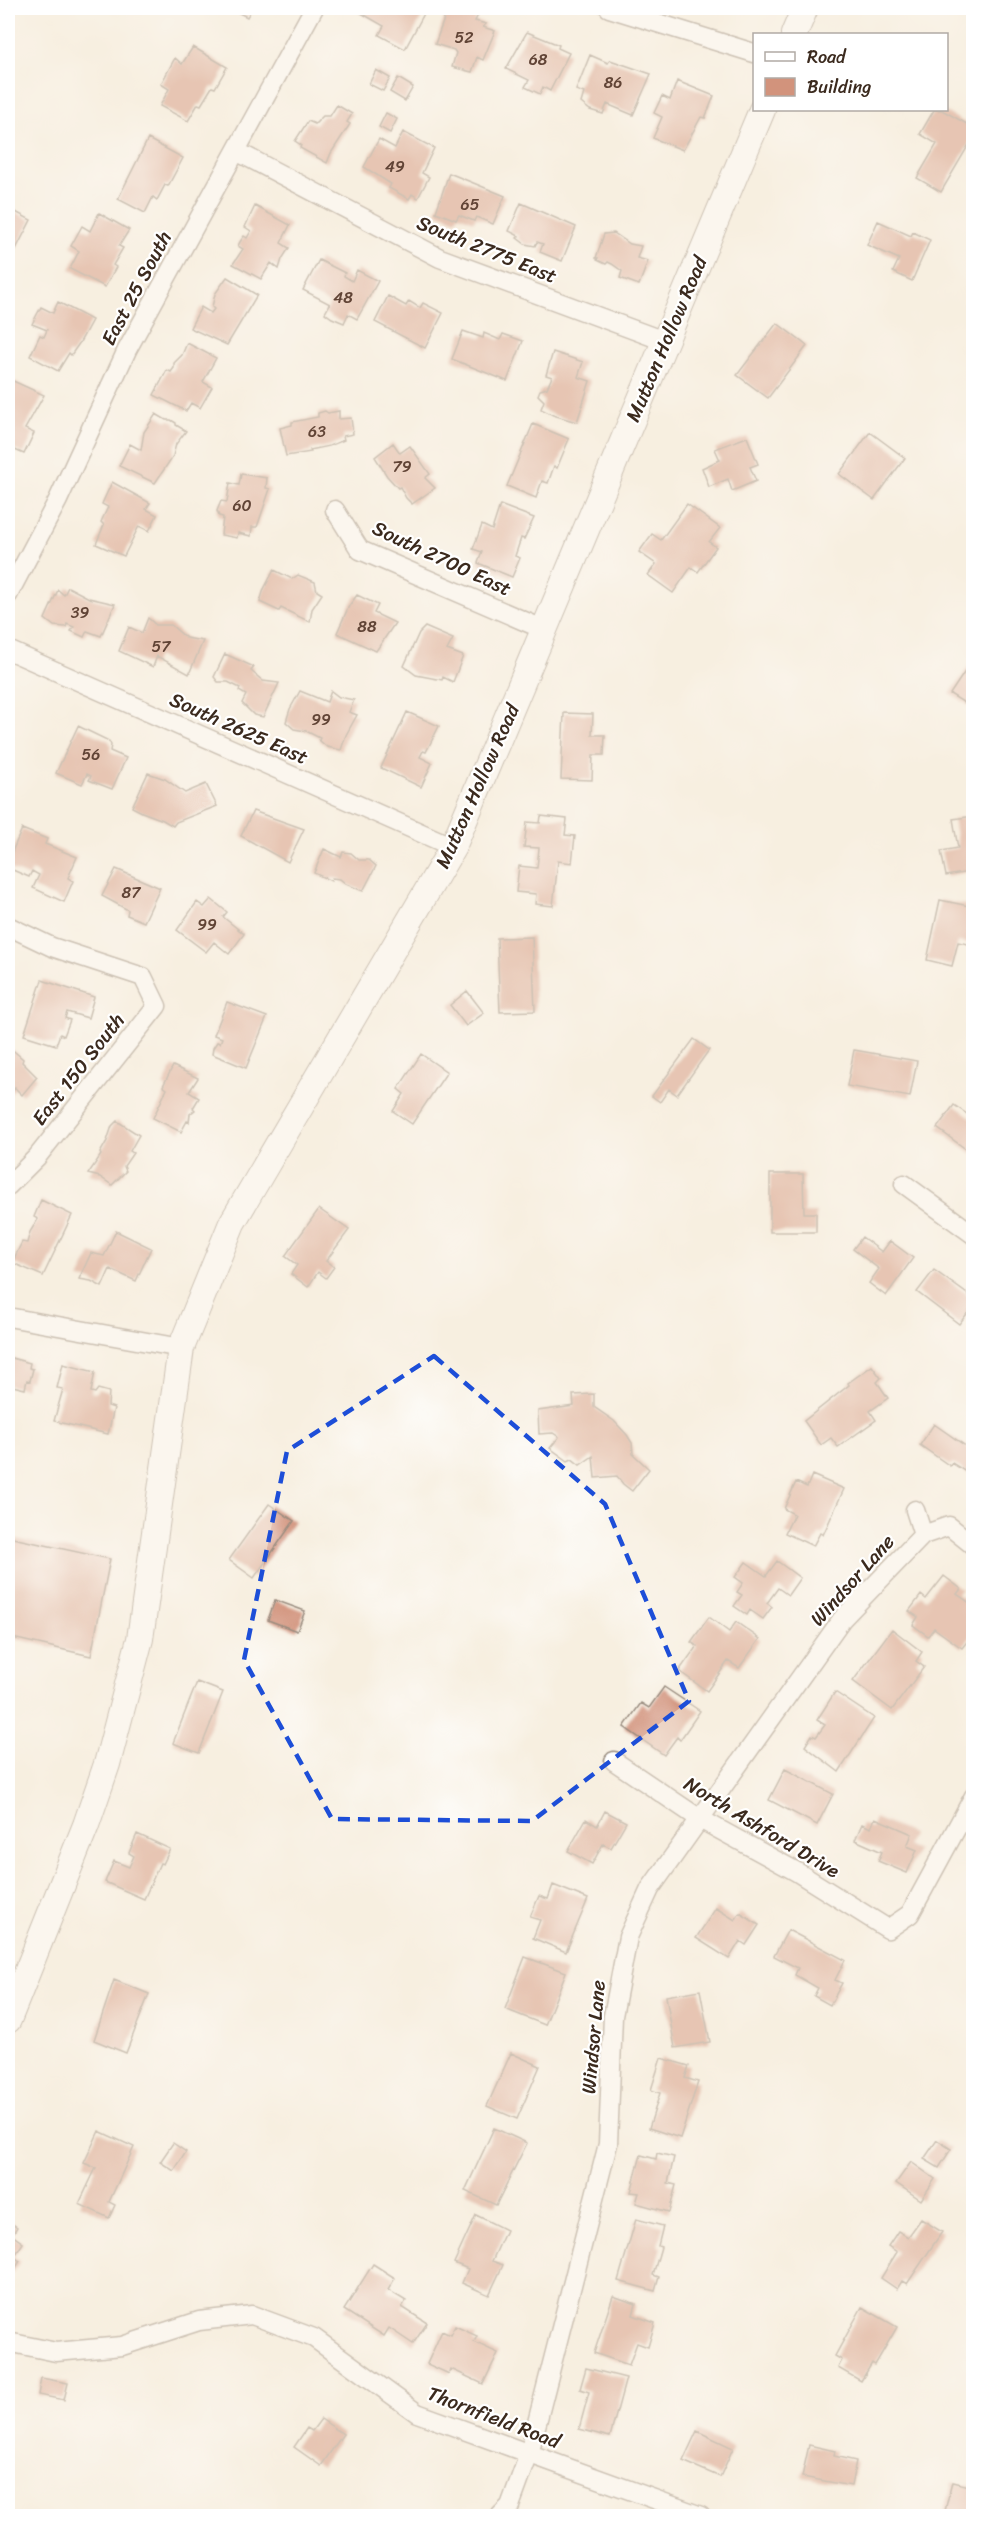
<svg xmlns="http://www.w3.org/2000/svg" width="981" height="2524" font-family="Sriracha,sans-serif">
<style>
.building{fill:#d2937c}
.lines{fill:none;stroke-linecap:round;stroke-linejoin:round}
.street-casing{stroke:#998c7f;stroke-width:21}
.secondary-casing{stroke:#998c7f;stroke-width:28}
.street{stroke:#fff;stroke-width:18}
.secondary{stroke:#fff;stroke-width:26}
.marked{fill:none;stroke:#1d4ed8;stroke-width:4.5;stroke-dasharray:12 8;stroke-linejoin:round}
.labels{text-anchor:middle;stroke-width:4.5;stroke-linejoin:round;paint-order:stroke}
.number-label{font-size:16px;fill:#614436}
.street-label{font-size:20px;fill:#3b2a1e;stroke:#fff}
</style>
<rect width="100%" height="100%" fill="#fff"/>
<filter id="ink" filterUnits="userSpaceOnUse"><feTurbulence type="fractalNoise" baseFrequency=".0167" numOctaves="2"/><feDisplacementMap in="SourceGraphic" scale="12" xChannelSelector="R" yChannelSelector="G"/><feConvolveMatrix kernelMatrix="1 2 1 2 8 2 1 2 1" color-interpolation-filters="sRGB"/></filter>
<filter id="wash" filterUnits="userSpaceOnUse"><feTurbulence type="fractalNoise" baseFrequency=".008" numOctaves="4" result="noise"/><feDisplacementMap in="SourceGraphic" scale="24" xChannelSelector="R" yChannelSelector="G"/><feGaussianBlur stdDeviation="1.35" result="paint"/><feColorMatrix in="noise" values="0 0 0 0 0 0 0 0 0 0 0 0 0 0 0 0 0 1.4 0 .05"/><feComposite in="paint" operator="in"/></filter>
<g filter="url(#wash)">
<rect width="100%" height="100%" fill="#f7efe0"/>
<g id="blocks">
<path class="building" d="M229,8H252L247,17Z
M358,8H427L405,49L379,35L384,26L356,10Z
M448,8L478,15L475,21L486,24L483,27L495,31L483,60L477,57L472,72L452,67L456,53L454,50L435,44Z
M527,32L559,45L558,48L569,53L550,91L543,87L540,94L525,87L529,80L506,69Z
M193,47L227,67L215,88L212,87L201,105L198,104L188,121L160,106L169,89L161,84L175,58L182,64Z
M590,55L608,63L610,60L651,74L633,115L607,104L603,114L590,110L581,103L584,93L576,90Z
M376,70L390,78L383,91L369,84Z
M398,78L413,87L405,101L390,92Z
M677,81L714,96L705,118L701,117L683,150L653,138L662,117L654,113L662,96L670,100Z
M337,105L352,114L347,122L350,124L331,153L327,163L300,148L301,145L295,141L308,121L315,124L323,116H330Z
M934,110H942L974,128V136L941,192L917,178L937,144L920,134Z
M386,113L397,119L390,133L379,127Z
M403,132L434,148L422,173L429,177L418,198L412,194L409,199L389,188L391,184L364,167L379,139L395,148Z
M148,139L183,158L168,186L165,185L157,200L153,197L145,213L118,199Z
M449,173L505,196L493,224L476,217L474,221L459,215L456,220L436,212Z
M521,203L576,227L562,261L540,252L543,244L537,242L535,246L525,244L517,238L519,236L509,231Z
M255,206L290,225L281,243L289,248L282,259L279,269L271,263L261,279L233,264L243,249L238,246L240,242L244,236L247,238L251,231L245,227Z
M8,208L31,220L15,251L8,247Z
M99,213L129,230L119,246L123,248L113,265L116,267L105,287L70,269L79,251L71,246L82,226L90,231Z
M878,221L911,236L913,232L930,240L912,281L893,272L899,259L867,245Z
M614,233L630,244L641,246L637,258L648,261L639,285L620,278L622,271L612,264L608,262L606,264L597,260L598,258H596L604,234Z
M319,260L345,273L344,276L352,281L357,270L378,281L357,319L348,314L344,323L332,318L325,313L330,304L303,290Z
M227,277L257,295L227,345L190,328L201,307L211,313L214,309L212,307L215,294Z
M388,296L406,306L409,301L420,308L423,303L443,313L425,348L375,322Z
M58,302L92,320L80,342L71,355L69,353L58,371L30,356L40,335L44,337L47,330L32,324L41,307L53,313Z
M777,323L807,346L768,398L737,375Z
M463,331L483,338L484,333L500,340L503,334L523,341L507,381L452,359Z
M187,343L216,358L203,382L212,387L200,408L191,403L186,411L154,395L167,370L171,372L174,368V363L182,355Z
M553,352L583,362L578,377L590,381L577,422L553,415L541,409L544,401L538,395L540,390L547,388L552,377L546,375Z
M11,380L44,395L25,429L34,433L24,454L8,447V388Z
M325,411L328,413L339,411V419L351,418L353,434L343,436L344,440L329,446L310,450L311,452L286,456L280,428L292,425V422L318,417V413Z
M156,414L166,420H171L176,423V425L186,431L176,444L173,456L155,483L119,466L130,444L141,450L144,432Z
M533,424L569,439L557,468L554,466L548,483L542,481L536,498L507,486Z
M870,432L905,458L874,500L839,474Z
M747,437L758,464L750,467L756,481L732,491L728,479L709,487L702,468L720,460L715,449Z
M393,443L400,453L410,446L430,474L425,478L435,488L412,504L406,498L400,487L398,488L387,476L375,457Z
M241,474L267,478L266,488L270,489L257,527H252L251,536L238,533L237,538L221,535L223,517L219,516L217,511L221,501L227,502L230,483L239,485Z
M112,482L150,503L146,509L157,515L149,531L139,526L124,556L96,544L104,525L101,522L108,507L102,504Z
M687,504L720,528L709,542L716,547L698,572L691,567L673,593L648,575L656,564L639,552L652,534L661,540Z
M500,505L534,518L524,539L521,538L515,556L520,558L512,577L478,563L482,552L473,549L482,525L492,530Z
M274,570L292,579L298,575L315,582L317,591L322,594L312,609L310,622L281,608L279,611L260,602L264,589Z
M68,587L89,598L115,604L101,636L87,631L84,637L71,631L74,627L67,624L66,627L54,626L45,619L58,590L64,595Z
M357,595L378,605L374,613L395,623L376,651L337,633L349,606Z
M148,618L156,625H171L186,638L203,641L189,674L157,656L153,667L119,651L129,627L142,633Z
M425,627L453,639L447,650L463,656L453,682L443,677L442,680L416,675L404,666L419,633Z
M225,654L254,667L251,671L263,681L279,683L263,717L254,715L242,703L246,695L239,691L240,688L228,682H218L214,677Z
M974,658V709L950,694Z
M300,691L327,702L331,691L339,697L354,700L349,712L357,715L346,735L341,750L327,747L319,740L320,738L306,731L294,729L286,722L290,709Z
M407,712L439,726L426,752L423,751L420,757L432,763L421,787L381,768Z
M564,713L593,714L592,735H605L604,755H593L592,780L561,779Z
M78,726L109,741L111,745L110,751L126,758L112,789L89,780L91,776L87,774L82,784L56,773Z
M148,773L165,779L185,793L206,784L217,806L176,822L173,826L163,820L142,812L132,807Z
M253,811L304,829L288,862L241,836Z
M541,816L567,819L565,835L575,836L572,863L558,861L553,906L535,904L536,894L516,892L519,866L537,868L539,848L524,847L527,822L540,823Z
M974,816V871L946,876L941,851L958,848L953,819Z
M22,829L47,839L45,844L77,857L68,878L73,881L64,902L33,888L39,875L32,871L29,877L8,868V861Z
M324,849L341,857L343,852L351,853L359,860H369L376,866L363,891L346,884L340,879L332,878L331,881L314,873Z
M116,869L160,888L144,922L127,915L128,910L102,896Z
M211,899L227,912L223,917L244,934L229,954L214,942L206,952L177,930L197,902L204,907Z
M940,900L974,907V945L958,942L952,966L927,960Z
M532,937L535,1011L500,1012L497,938Z
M42,980L94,997L88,1018L67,1012L65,1018L70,1020L64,1036L60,1034L56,1045L24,1035Z
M467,991L484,1013L466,1026L450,1005Z
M227,1002L267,1017L246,1068L212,1054L213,1048L217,1042L220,1043L222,1038L214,1035Z
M694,1039L709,1050L677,1095L669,1089L660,1102L652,1096Z
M8,1046L23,1059L22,1062L37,1077L22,1095L15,1088L8,1097Z
M854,1050L917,1061L910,1097L847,1086Z
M421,1054L447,1072L412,1124L393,1111L404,1094L398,1089Z
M173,1066L198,1078L189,1092L199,1098L193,1108L195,1110L190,1114L189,1122L187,1121L181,1132L153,1118L167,1089L163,1086Z
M954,1105L974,1119V1155L937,1128Z
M117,1121L139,1135L130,1151L133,1153L124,1166L126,1171L112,1185L100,1177L88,1174L101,1155L100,1153L107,1141L112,1126Z
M770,1174H803L804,1213H816V1232H770Z
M41,1200L72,1215L43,1276L15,1264L13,1261L22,1242L27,1243L30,1232L38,1219L34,1217Z
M319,1209L349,1230L326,1261L334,1267L326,1278L318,1272L308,1287L291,1274L297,1265L285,1256Z
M116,1231L151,1248L136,1281L110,1269L102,1287L91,1281L79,1279L91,1253L104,1256Z
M862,1237L882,1252L890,1241L913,1258L886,1296L869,1283L879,1269L853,1249Z
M934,1270L974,1299V1305L959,1324L917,1292Z
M8,1357L30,1363L29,1368L33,1369L30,1381L27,1380L25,1389L8,1385Z
M63,1364L95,1372L91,1392L95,1393L98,1389L109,1392L108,1406L114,1408L108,1434L54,1421L63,1389L57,1388Z
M872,1366L881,1378L877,1382L888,1398L870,1411L876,1420L838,1447L831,1438L821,1445L804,1421L849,1385L848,1383Z
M594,1394V1407L614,1421L627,1435L632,1443L633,1454L649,1469L632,1491L623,1484L617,1476L595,1478L593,1456L580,1465L572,1459L568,1461L550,1448L559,1437L553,1433L539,1434L538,1411L574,1406L573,1395Z
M934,1424L974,1452V1467L969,1474L952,1463L950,1466L920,1445Z
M812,1475L844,1489L823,1535L820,1533L813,1546L785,1533L794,1514L784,1509L796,1482L807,1487Z
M269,1504L294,1521L254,1578L229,1560Z
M8,1537L110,1559L91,1656L8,1637Z
M777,1561L800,1578L788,1595L778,1588L767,1603L772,1607L763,1619L750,1610L747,1615L734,1606L742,1595L737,1592L743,1583L735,1577L746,1562L766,1576Z
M944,1576L961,1589L957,1594L974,1606V1633L962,1648L934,1628L928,1636L913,1625L918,1617L909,1611L921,1595L926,1599Z
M275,1600L305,1611L297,1631L268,1620Z
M709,1617L729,1632L736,1622L760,1639L739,1668L728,1661L707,1691L679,1671L697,1646L691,1642Z
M892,1629L922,1652L916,1661L924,1667L892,1710L853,1681Z
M197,1682L223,1692L199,1753L173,1743Z
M664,1687L700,1711L680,1740L677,1737L664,1755L624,1727L641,1703L649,1708Z
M835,1692L874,1718L839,1772L805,1746L812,1735L816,1737L825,1725L817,1720Z
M785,1769L833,1794L817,1825L769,1800Z
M605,1811L626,1822L611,1848L603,1844L592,1864L568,1851L586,1819L597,1826Z
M875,1818L912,1834L907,1846L917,1850L907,1873L878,1861L882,1852L855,1840L862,1824L871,1828Z
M137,1834L170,1849L163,1864L160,1863L144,1899L105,1882L114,1861L129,1867L134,1856L129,1853Z
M553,1885L588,1899L566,1952L533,1938L540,1920L530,1917L539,1896L548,1899Z
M716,1908L735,1920L740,1913L759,1925L746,1945L740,1941L729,1959L696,1938Z
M788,1930L845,1960L835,1980L842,1983L830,2005L814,1996L818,1988L795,1975L798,1968L774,1956Z
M525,1957L566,1972L545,2025L505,2009Z
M114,1980L149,1994L126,2053L94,2040Z
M700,1990L710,2042L675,2048L666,1996Z
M511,2053L540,2066L517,2119L487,2106Z
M661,2058L689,2066L685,2078L698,2082L680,2138L649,2128L660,2093L651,2090Z
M494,2128L527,2143L496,2205L465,2191Z
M99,2131L134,2147L109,2202L115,2205L109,2218L79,2204L96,2168L84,2163Z
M937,2140L951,2149L939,2168L924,2159Z
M173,2143L186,2152L174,2171L160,2162Z
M657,2153L674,2157L668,2183L676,2185L669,2212L636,2203L639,2193L631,2192L641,2155L656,2159Z
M911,2162L935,2179L921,2200L896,2183Z
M476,2215L506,2230L492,2261L503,2265L489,2295L462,2283L468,2269L454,2263Z
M636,2219L663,2226L658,2246L661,2247L653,2275L659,2277L655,2291L618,2281Z
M921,2219L942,2232L907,2284L902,2281L897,2289L881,2278L897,2252L888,2246L898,2231L908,2237Z
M8,2221L17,2227L12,2235L23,2243L14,2257L20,2261L13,2272L8,2268Z
M373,2264L395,2278L388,2290L406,2301L402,2307L427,2323L413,2344L389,2328L384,2336L344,2310Z
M613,2296L636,2304L633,2315L655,2323L648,2347L637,2343L629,2365L594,2353Z
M862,2307L897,2327L875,2365L872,2363L861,2381L838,2368L842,2360L835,2356Z
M455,2326L477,2336L474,2342L498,2353L483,2384L451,2369L449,2374L427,2364L442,2331L450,2335Z
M586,2368L626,2378L610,2437L579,2429L589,2392L580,2389Z
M41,2378L68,2383L64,2400L38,2395Z
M321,2419L343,2434L321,2466L294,2447L307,2428L312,2431Z
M697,2431L733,2448L720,2477L683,2461Z
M809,2445L835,2451L834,2456L856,2461L851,2486L802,2477Z
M952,2482L974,2487V2516L944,2515Z"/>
</g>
</g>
<g filter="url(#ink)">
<use href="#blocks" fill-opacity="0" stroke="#998c7f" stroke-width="1.5"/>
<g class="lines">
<defs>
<path id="street" d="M609,8L754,53
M236,151L440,258L664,341
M335,510L360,550L545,630
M8,595L58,500L127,350L314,8
M8,650L453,847
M8,926L52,947L143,977L157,1006L37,1157L8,1186
M904,1184L974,1235
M8,1317L181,1348
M915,1510L923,1535L949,1526L974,1546
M614,1761L700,1819L797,1872L888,1929L910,1914L974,1796
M8,2342L56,2352L122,2346L199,2321L252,2315L314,2338L417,2413L701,2516
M500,2516L510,2506L529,2454L608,2144L613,2016L628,1937L650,1889L842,1619L923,1535"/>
<path id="secondary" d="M794,34L805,8
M8,2020L86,1825L107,1764L140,1639L181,1348L232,1223L453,847L762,110"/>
</defs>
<use href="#street" class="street-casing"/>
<use href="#secondary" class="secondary-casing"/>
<use href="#street" class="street"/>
<use href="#secondary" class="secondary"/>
</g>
</g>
<path d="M0 0H981V2524H0ZM434,1356L605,1504L689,1701L532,1821L332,1819L244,1660L287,1451Z" fill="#f7efe0" fill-opacity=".55" fill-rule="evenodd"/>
<path class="marked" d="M434,1356L605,1504L689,1701L532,1821L332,1819L244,1660L287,1451Z"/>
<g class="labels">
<g class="number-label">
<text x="464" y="43">52</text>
<text x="538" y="65">68</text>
<text x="613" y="88">86</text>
<text x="395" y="172">49</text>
<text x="470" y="210">65</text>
<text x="343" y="303">48</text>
<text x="317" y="437">63</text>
<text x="402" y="472">79</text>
<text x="242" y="511">60</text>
<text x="80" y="618">39</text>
<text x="367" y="632">88</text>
<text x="161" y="652">57</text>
<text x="321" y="725">99</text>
<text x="91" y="760">56</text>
<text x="131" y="898">87</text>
<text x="207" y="930">99</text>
</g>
<g class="street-label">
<text transform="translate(487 249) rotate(22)" y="7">South 2775 East</text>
<text transform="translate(136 288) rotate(-62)" y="7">East 25 South</text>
<text transform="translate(666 339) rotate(-67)" y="7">Mutton Hollow Road</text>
<text transform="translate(442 558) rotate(25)" y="7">South 2700 East</text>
<text transform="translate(239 728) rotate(24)" y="7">South 2625 East</text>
<text transform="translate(477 786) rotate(-66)" y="7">Mutton Hollow Road</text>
<text transform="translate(78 1069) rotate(-52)" y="7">East 150 South</text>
<text transform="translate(852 1580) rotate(-48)" y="7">Windsor Lane</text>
<text transform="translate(762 1827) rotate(31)" y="7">North Ashford Drive</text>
<text transform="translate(593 2037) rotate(-85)" y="7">Windsor Lane</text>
<text transform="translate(494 2417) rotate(21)" y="7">Thornfield Road</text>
</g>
</g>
<rect width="981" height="2524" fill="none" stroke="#fff" stroke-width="30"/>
<rect x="753" y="33" width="195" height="78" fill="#ffffff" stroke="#b1aaa5" stroke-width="1.5"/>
<rect x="765" y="52" width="30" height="9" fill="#ffffff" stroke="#b1aaa5" stroke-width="1.5"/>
<text x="807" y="63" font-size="18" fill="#3b2a1e">Road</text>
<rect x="765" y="78" width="30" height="18" fill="#d2937c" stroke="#b1aaa5" stroke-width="1.5"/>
<text x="807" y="93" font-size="18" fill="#3b2a1e">Building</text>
</svg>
